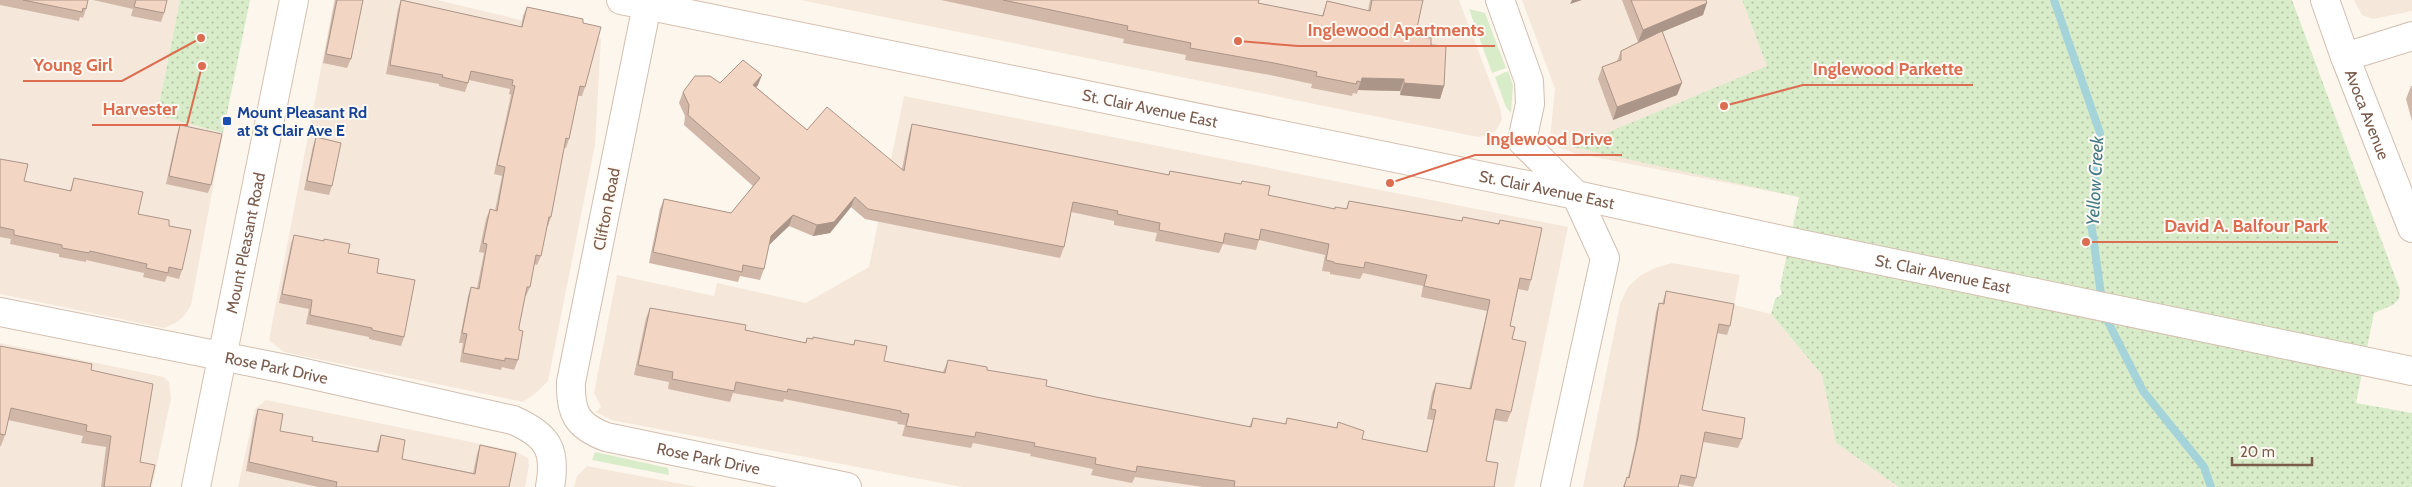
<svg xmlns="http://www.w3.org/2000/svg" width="2412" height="487" font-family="Cabin,sans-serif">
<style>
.residential{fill:#f5e8da}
.grass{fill:#d8ecc9}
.park{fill:url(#park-dots)}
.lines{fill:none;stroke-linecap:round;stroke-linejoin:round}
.stream{stroke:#a5d3da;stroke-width:8}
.street-casing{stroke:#d1beb0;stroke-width:30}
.secondary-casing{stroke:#d6c0b0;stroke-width:30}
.street{stroke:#fff;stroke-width:28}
.secondary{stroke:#fff;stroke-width:28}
.wall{fill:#d1b7a8}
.shaded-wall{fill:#aa9588}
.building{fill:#f3d5c3;stroke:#aa9588}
.transit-dot{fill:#1a4fb4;stroke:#fffaf3;stroke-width:2}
.labels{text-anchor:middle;stroke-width:4;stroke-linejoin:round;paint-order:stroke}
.street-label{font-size:16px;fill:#7a5c4d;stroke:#fffaf3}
.transit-label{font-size:16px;font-weight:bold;fill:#164399;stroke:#fffaf3;text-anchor:start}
.water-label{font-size:18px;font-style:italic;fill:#437c86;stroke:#fffaf3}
.leader{fill:none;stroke:#dc6d51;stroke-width:2}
.callout-dot{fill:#dc6d51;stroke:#fffaf3;stroke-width:2}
.callout-label{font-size:18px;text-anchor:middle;font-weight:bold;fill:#dc6d51;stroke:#fffaf3;stroke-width:4;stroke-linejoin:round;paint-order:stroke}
</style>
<defs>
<pattern id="park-dots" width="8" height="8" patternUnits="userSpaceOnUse" patternTransform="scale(1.25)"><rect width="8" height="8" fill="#d8ecc9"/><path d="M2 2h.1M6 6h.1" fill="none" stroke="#b4c2a5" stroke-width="1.8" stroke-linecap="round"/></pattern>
</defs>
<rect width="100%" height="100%" fill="#fdf6ec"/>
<path class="residential" d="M0,0H180L157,115L223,133L191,305L184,316L175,323L164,328L0,294Z
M334,0H437L601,39L595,145L548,381L536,393L523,402L284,352L269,340Z
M800,0H1459L1500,108L1502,119L1497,129L1490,135L1478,137Z
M1522,0H1742L1768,66L1799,197L1574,153L1558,147L1550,138L1555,89Z
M2354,0H2412V11L2373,19L2362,15Z
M904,96L1568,227L1514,487H962L611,420L596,412L601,407L594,393L617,275L714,296L717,283L806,303L869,267Z
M1672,263L1740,275L1734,305L1771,314L1822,375L1836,443L1899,487H1583L1620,304L1628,287L1641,275L1655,268Z
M0,343L150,374L163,377L169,382L171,398L152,487H0Z
M266,400L515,451L528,458L529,465L525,487H238L255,409Z
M587,466L698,487H574L577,476Z"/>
<path class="grass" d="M1469,9L1485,13L1506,68L1492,73Z
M1508,71L1513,85L1511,113L1506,107L1495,77Z
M595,452L668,468L669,475L592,460Z"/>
<path class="park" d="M180,0H250L223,133L157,115Z
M1742,0H2292L2400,290L2399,299L2393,305L2374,313L2356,403L2412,413V487H1899L1836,443L1822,375L1771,314L1775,299L1782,294L1780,287L1799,197L1573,147L1767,66Z"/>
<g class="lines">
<path class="stream" d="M2054,0L2100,133L2091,222L2102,302
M2104,314L2143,391L2204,467L2211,487"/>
<defs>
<g id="street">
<path id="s1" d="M648,0L571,382C570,413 577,426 606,437L847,487"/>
<path d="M1500,0L1529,81L1530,104L1522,141L1576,195L1605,258L1555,487"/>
<path id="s2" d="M2325,0L2345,57L2412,228"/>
<path d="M2345,57L2412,36"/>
<path id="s3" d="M0,312L291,370L513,420C547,435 557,449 550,487"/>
</g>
<g id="secondary">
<path id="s4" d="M621,0L1576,195L1791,242L2412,371"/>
<path id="s5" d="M196,487L294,0"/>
</g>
</defs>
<use href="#street" class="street-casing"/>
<use href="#secondary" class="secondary-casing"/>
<use href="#street" class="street"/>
<use href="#secondary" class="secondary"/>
</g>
<path class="wall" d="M0,0H88L86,9L83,18L80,17L79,21L0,5Z
M93,0H167L164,13L161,22L131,16L133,9Z
M335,0H363L351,59L347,68L323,63Z
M401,0L521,27L523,16L527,7L583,23L585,87L582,96H578L569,139L566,148H564L551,217L548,226H547L541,256L537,265L534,264L530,287L526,296H525L519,327L518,360L514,370L502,367L501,370L460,362L463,343H459L468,296L471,287L477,288L484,253L479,252L486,219L490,209L495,211L502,176L494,174L511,95L509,94L510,89L469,80L465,92L439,86V84L386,74L398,9Z
M941,0H1259L1258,3L1322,16L1327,1L1368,11L1370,0H1423L1415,37L1431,45L1444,86L1440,99L1400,95V91L1358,90L1357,94L1353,93L1352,96L1311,88L1312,84L1270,75L1185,60L1186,55L1123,43L1124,39Z
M1622,0H1706L1703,15L1662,32L1677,95L1613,120L1598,79L1602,67L1617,61L1621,51L1638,42Z
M720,83L758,85L756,87L807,130L902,169L909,134L912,124L1168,175L1170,171L1241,184L1242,181L1268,195L1334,209H1346L1349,201L1461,221L1463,217L1498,224L1500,220L1531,280L1528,291L1518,289L1510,326L1512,339L1511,412L1507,422L1494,420L1486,461L1494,487H1203L1135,477L1132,483L1091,475L1093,469L1030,456L1031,454L973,443L971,448L902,436L905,425L897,424L898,422L784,399L783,402L733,393L730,402L668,389L669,382L634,375L646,318L650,308L745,330L805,343L807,338L853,345L855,340L884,361L943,372L948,360L1046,386L1096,397L1249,427L1253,418L1285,424L1287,418L1336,428L1338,422L1362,439L1426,452L1433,420L1427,419L1432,393L1436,383L1469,389L1487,311L1421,297L1423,286L1363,273L1360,279L1330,274V272L1322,271L1325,255L1259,240L1256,250L1223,244L1219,253L1155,241L1157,233L1114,225V221L1071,212L1064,247L1060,258L865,219L851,207L830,233L813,236L789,226L769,245L764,269L760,280L740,276L738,282L649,263L660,209L664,199L731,213L753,186L684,125L685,116L679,103L683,92Z
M2411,86H2412V121L2406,99Z
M180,125L211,185L208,193L166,184L177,134Z
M316,137L332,186L329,195L304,190L313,146Z
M0,159L24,181L70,191L74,178L138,214L169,226L182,270L179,279L167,276L165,282L143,277L144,273L86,260V262L59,257V254L10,244L11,239L0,237Z
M294,235L348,253L377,273L404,337L401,346L369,339V337L306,324L309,309L279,303L291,244Z
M1666,291L1730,326L1727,335L1717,333L1702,410L1742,439L1738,448L1703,442L1696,478L1693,487L1679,484L1678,487H1623L1627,477H1628L1635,446L1656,312L1659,303L1662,304Z
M0,346L91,370L140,462L150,487H101L106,447L81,443L83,436L8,420L5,435L1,446H0Z
M258,409L280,431L312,441L376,452L378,444L381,435L402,459L473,473L477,454L480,445L509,487H318L246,471L255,418Z"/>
<path class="shaded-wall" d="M1572,0H1582L1570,4Z
M1707,3L1703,15L1638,42L1643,30Z
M762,75L758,85L749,96L753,85Z
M1362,78L1404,79L1400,91L1358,90Z
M1404,83L1444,86L1440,99L1400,95Z
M1682,83L1677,95L1613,120L1617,107Z
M855,197L851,207L830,233L813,236L817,225Z
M793,215L789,226L767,247L771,236Z"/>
<path class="building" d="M23,0H88L86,9L83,8L82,12Z
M136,0H167L164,13L134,7Z
M337,0H363L351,59L326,54Z
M401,0L522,27L527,7L583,19V23L601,27L585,87L580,86L569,139L566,138L551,217H549L541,256L536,255L530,287H527L519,327V330L523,331L518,360L505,358V361L463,353L467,334L462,333L471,287L479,289L487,244L483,243L490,209L497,211L505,167L497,165L515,86L512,85L513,80L471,71L468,83L442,77L443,75L390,65Z
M1003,0H1259L1258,3L1323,16L1327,1L1370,11L1372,0H1423L1415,37L1431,38V45L1446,46L1444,86L1404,83V79L1362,78L1361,82L1357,81L1356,84L1316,76L1317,72L1274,63L1190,48L1191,43L1127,30L1128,26Z
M1631,0H1706L1707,3L1643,30Z
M1662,31L1682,83L1617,107L1602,67L1621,60V51Z
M743,60L762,75L753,85L807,130L827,107L904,171L912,124L1169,175L1170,171L1241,184L1242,181L1270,186L1268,195L1335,209V207L1347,209L1349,201L1462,221L1463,217L1499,224L1500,220L1542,228L1531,280L1520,278L1510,326L1515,327L1512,339L1526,342L1511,412L1496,409L1486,461L1498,463L1494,487H1234L1235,481L1137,466L1136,472L1095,464L1096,458L1034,446L1035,443L976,432L975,437L906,426L909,414L901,413V411L788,389L787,392L736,382L734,391L672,379L673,372L638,365L650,308L746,325L745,330L806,343L807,338L813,339V337L854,345L855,340L887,346L884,361L945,373L948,360L987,367V370L1047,380L1046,386L1096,397L1251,427L1253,418L1286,424L1287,418L1337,428L1338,422L1364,431L1362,439L1427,452L1436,410L1431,409L1436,383L1471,389L1490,300L1424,286L1427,275L1365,262L1364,268L1334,263V262L1326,260L1329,244L1261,229L1259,240L1225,233L1223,243L1159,230L1160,223L1117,214L1118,211L1073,202L1064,247L868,209L855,197L834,222L817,225L793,215L771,236L764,269L743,265L742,272L653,252L664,199L731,213L760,178L688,115L689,105L683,92L695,76H710L720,83Z
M180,125L222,134L211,185L169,176Z
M316,137L341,143L332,186L307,181Z
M0,159L28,164L24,181L71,191L74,178L143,192L138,214L169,220V226L191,230L182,270L169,267L168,273L146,268L147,264L90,251L89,253L62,248V245L14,235V230L0,227Z
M294,235L324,241V239L350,244L348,253L379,259L377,273L415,280L404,337L372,330V328L310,315L312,300L282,294Z
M1666,291L1734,304L1730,326L1719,324L1702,410L1745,418L1742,439L1705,432L1696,478L1681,475L1678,487H1624L1627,477L1629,478L1638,437L1659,303L1664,304Z
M0,346L92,364L91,370L153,384L140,462L155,465L150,487H104L111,436L86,431L87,425L11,408L5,435L0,434Z
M258,409L283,414L280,431L313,437L312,441L378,452L381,435L405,440L402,459L475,474L480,445L516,453L509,487H336L337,482L249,462Z"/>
<rect class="transit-dot" x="222" y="116" width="10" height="10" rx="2.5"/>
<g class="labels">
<g class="street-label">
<text dy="6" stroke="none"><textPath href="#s4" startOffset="540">St. Clair Avenue East</textPath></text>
<text dy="6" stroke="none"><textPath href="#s2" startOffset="122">Avoca Avenue</textPath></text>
<text dy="6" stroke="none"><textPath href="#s4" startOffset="945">St. Clair Avenue East</textPath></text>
<text transform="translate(606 209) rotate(-79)" y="6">Clifton Road</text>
<text dy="6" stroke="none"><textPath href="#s5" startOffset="249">Mount Pleasant Road</textPath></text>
<text dy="6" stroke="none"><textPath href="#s4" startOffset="1350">St. Clair Avenue East</textPath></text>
<text dy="6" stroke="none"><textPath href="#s3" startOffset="282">Rose Park Drive</textPath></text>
<text dy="6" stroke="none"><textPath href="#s1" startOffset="566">Rose Park Drive</textPath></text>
</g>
<g class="transit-label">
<text x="237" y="118">Mount Pleasant Rd<tspan x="237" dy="18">at St Clair Ave E</tspan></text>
</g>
<g class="water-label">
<text transform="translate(2095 181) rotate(-87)" y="6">Yellow Creek</text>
</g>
</g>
<path class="leader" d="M1238 41L1298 46H1495M201 38L122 81H23M1724 106L1803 85H1973M202 66L187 125H92M1390 183L1475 155H1622M2086 242L2155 242H2338"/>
<g class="callout-dot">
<circle cx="1238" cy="41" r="5"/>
<circle cx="201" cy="38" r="5"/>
<circle cx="1724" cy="106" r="5"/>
<circle cx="202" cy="66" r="5"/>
<circle cx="1390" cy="183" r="5"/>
<circle cx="2086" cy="242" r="5"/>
</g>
<g class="callout-label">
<text x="1396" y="36">Inglewood Apartments</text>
<text x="73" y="71">Young Girl</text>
<text x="1888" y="75">Inglewood Parkette</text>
<text x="140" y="115">Harvester</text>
<text x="1549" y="145">Inglewood Drive</text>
<text x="2246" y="232">David A. Balfour Park</text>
</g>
<path d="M2232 457v8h80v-8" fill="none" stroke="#7a5c4d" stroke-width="2.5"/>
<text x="2240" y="457" font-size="15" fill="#7a5c4d" stroke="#fffaf3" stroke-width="4" paint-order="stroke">20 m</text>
</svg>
